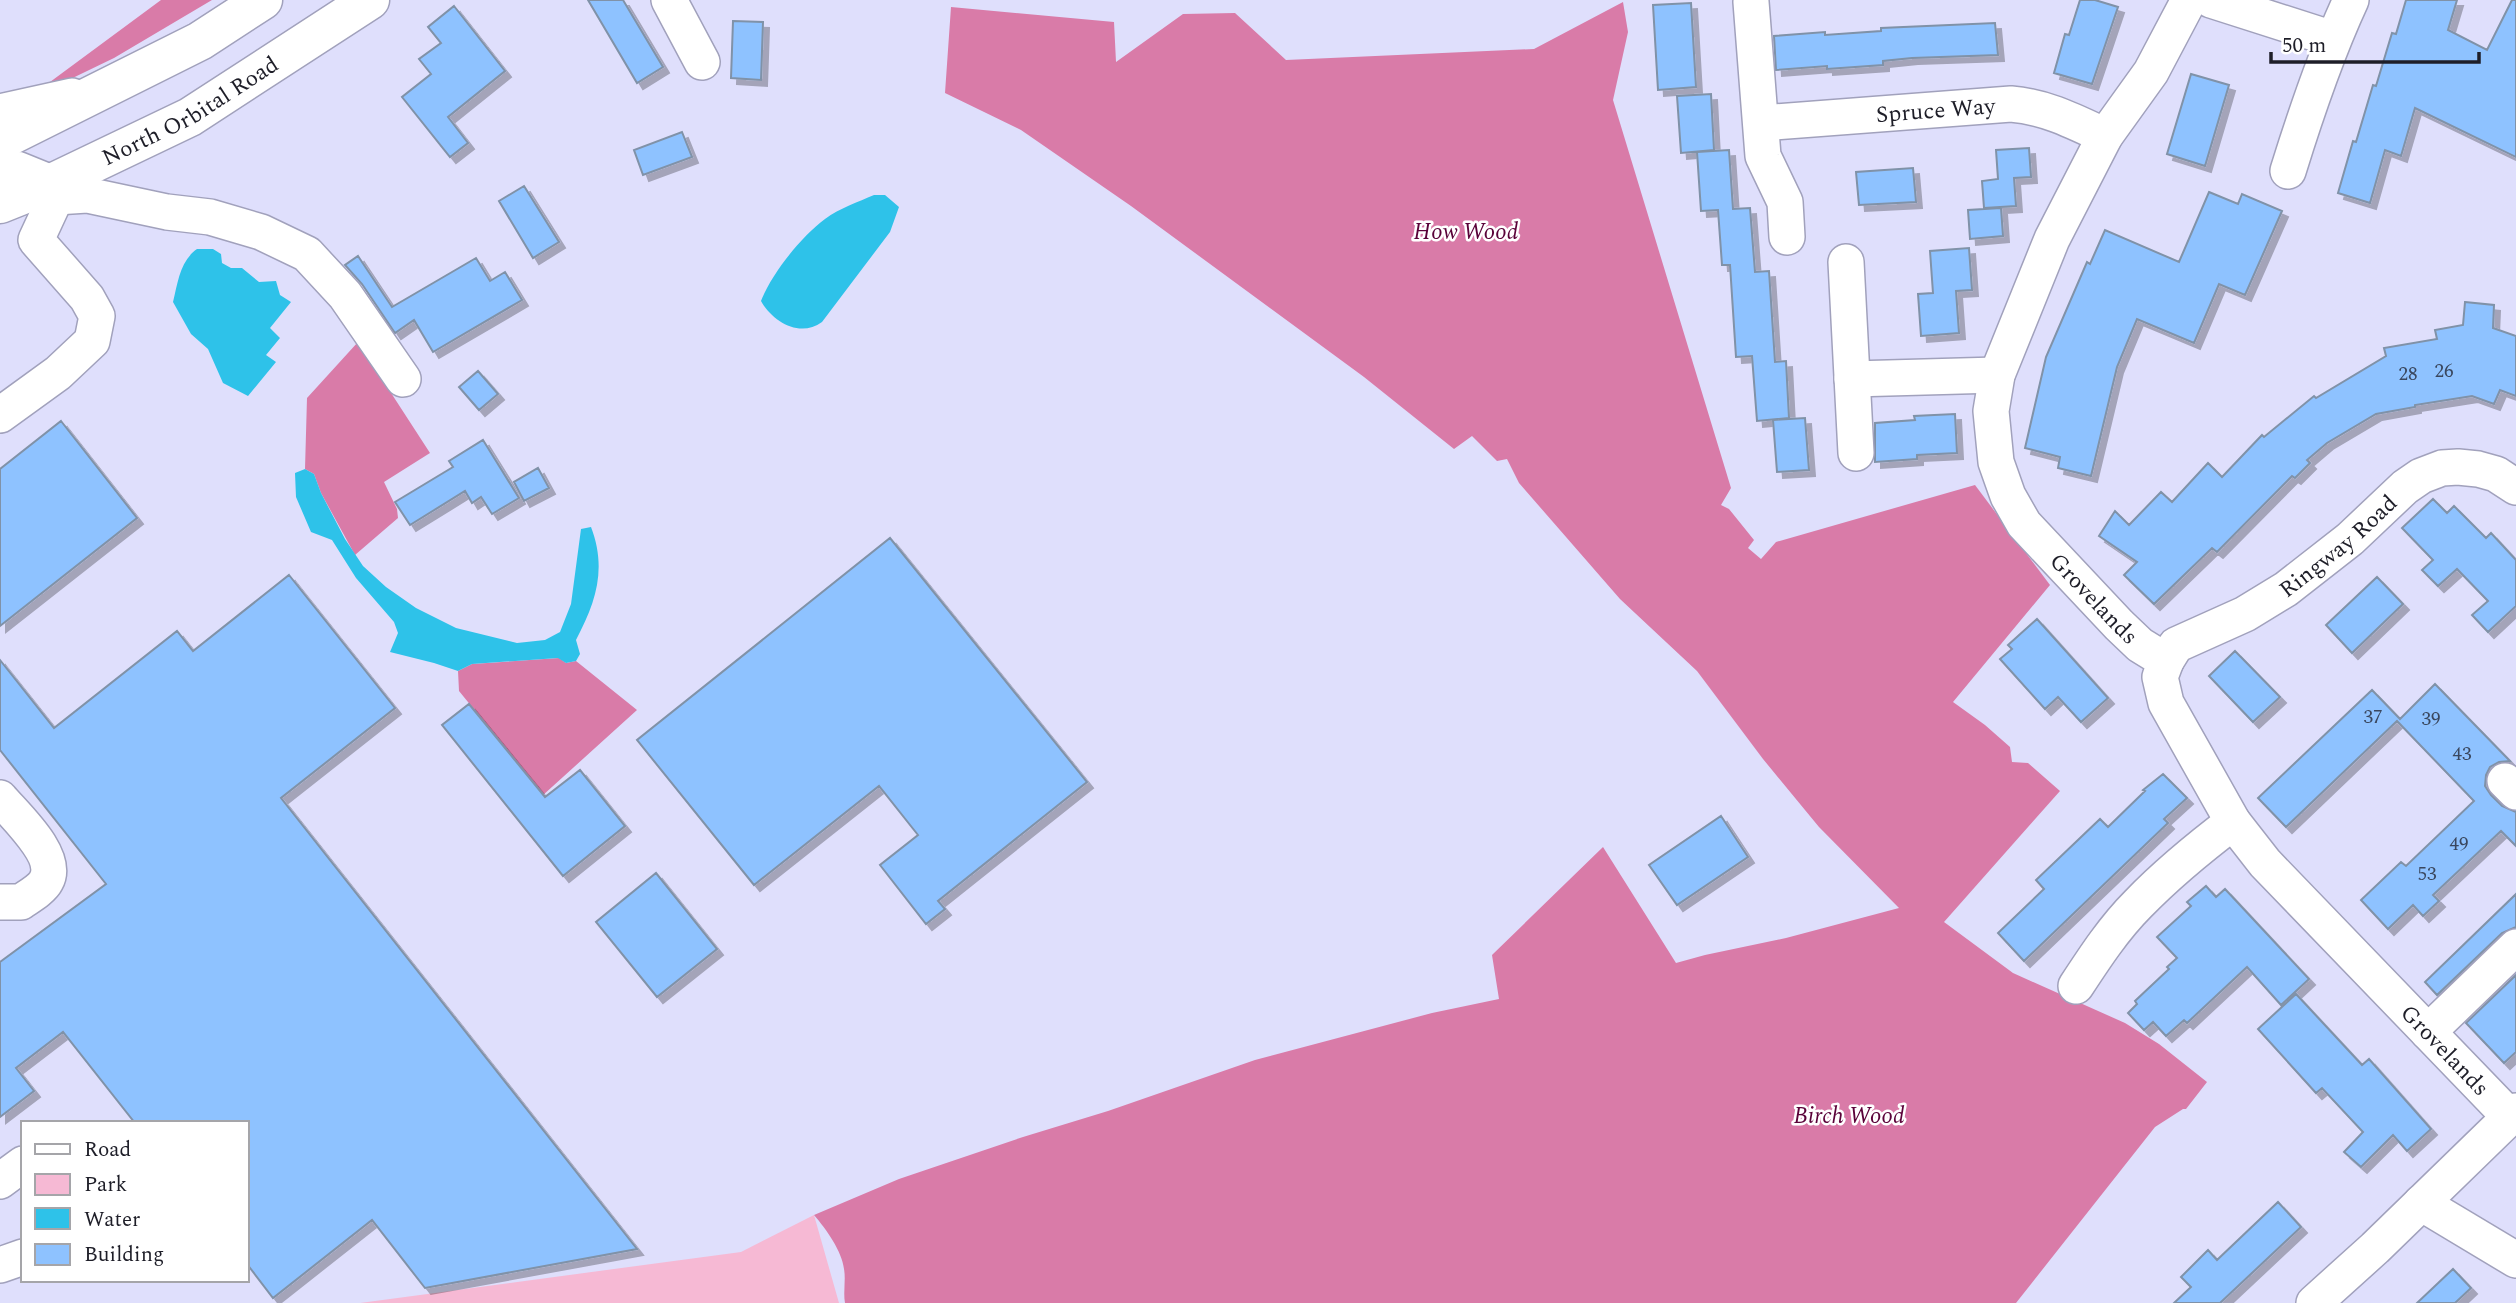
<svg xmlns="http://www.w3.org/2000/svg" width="2516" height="1303" font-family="Spectral,serif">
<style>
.green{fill:#f6b9d4}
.forest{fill:#d97ba8}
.water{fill:#2ec2e9}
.building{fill:#8ec2ff;stroke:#8092a8;stroke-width:2;filter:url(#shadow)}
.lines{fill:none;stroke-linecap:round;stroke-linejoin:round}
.minor-casing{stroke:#a1a1bc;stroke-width:38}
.highway-casing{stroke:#a1a1bc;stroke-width:41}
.minor{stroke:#fff;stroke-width:35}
.highway{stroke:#fff;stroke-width:38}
.labels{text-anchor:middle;stroke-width:5;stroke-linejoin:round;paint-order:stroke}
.number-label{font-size:19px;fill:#3a475e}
.street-label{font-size:23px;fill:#1e1e28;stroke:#fff}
.park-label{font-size:23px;font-style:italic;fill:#5a0239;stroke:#fff}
</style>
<defs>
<filter id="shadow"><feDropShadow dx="6" dy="6" stdDeviation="0" flood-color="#0004"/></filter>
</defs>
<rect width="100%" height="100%" fill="#dfdffc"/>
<path class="green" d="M814,1215L839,1303H360L741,1252Z"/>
<path class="forest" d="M161,0H212L114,58L25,101L11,105L50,82Z
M1623,2L1628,32L1613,100L1731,488L1721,505L1729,509L1754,540L1748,548L1761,559L1776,542L1975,485L2050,585L1953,702L1985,725L2010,747L2012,762L2028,763L2060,791L1944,922L2013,973L2125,1023L2159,1044L2207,1082L2186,1109H2183L2155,1127L2016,1303H845C843,1292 846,1280 844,1269C842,1251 826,1229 814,1215L899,1179L1023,1137L1108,1111L1255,1060L1432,1013L1499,999L1492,955L1603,847L1676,963L1705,955L1786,938L1899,908L1819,827L1763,759L1697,671L1620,599L1519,483L1507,459L1497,461L1472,436L1454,449L1364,377L1131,206L1021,130L945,93L951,7L1114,22L1116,62L1183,14L1235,13L1286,60L1534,49Z
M358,342L430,453L384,482L397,509L398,518L355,555L321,493L314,474L305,469L307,398Z
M559,658L566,663L576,661L637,710L542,796L517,762L459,691L458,671L472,664Z"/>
<path class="water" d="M874,195H885L899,207L890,232L822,322C800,338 773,322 761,301C772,273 801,237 825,219C840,208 858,202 874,195Z
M197,249H213L221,254L222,263L231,268H242L259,282L276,281L280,295L291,302L270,328L280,338L266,355L276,362L248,396L223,383L208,349L191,334L173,302C178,282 180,261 197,249Z
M305,469L314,474L321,493L345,539L363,566L386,587L416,608L456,628L517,643L545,640L560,632L571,604L581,529L591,527C607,569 596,602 576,640L580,654L576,661L566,663L558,658L472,664L458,671L434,663L390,652L398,633L394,622L356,578L332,540L311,532L296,497L295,473Z"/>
<path class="building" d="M588,0H623L663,67L637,83Z
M2080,0H2095L2118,7L2092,84L2054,73L2065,34L2069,35Z
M2406,0H2457L2448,30L2487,50L2512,0H2516V157L2415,108L2401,156L2385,150L2370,203L2338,193L2353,141L2356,142L2373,85L2376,86L2392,33L2396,34Z
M1691,3L1696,87L1658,90L1653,5Z
M454,6L505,71L448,117L468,143L450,157L402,97L431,74L419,59L441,43L428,27Z
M733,21L763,22L761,80L731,78Z
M1995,23L1998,55L1912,58L1883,61V65L1827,69V66L1776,70L1774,36L1825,32V35L1881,31V28Z
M2191,74L2229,85L2205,166L2167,154Z
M1711,94L1714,150L1681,153L1677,96Z
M682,132L692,157L643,175L634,150Z
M2029,148L2031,177L2014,178L2016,206L1984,208L1982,181L1998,179L1996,150Z
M1729,150L1733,209L1750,208L1755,272L1769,271L1775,362L1786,361L1789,418L1757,421L1752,356L1736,357L1730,265H1722L1718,210L1701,211L1697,152Z
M1913,168L1916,202L1859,205L1856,172Z
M524,186L559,242L533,258L499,201Z
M2209,192L2238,204L2242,194L2282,211L2245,295L2219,284L2194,343L2137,319L2117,367L2091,476L2058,468L2060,457L2025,448L2046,357L2087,262L2090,264L2105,230L2179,262Z
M2001,208L2003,236L1970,239L1968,210Z
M1969,248L1972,290L1956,291L1959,333L1921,336L1918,294L1933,293L1930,251Z
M358,256L392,307L476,258L490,281L505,272L522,300L433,352L414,320L395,333L362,284L345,265Z
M2465,302L2494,305L2493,328L2516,336V396L2500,390L2494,404L2472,396L2415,405V407L2376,414L2327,443L2307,460L2310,463L2295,478L2292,476L2217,552L2212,548L2154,604L2124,575L2137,562L2099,536L2115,511L2129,525L2161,492L2172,502L2208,463L2222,477L2262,435L2264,437L2314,396L2316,398L2386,356L2384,348L2437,339L2435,330L2463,325Z
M478,371L498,394L479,410L459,387Z
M1955,414L1957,453L1917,455V459L1875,462V423L1915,420L1914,416Z
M1805,418L1809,470L1777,472L1773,420Z
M61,421L137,518L0,626V469Z
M483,440L519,498L492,514L481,497L472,503L465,491L410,525L395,502L453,467L449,461Z
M538,468L549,488L524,501L514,482Z
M2433,499L2447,513L2454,506L2486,538L2491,533L2516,560V606L2488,632L2472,615L2488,601L2457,569L2438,586L2422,570L2433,560L2402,528Z
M890,538L1087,782L938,901L945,909L926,924L880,865L918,835L879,786L754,885L637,740Z
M289,575L395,708L281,798L637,1249L425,1288L372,1220L273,1298L247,1264V1123H135L63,1032L16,1068L34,1091L0,1117V962L106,884L0,750V660L54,728L177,631L193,651Z
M2377,577L2403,604L2352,653L2326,625Z
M2037,619L2108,698L2081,722L2058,697L2045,709L2000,659L2012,649L2008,645Z
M2235,651L2280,697L2253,722L2209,676Z
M2435,684L2510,761L2499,762L2490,767L2486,775L2485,786L2491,795L2502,806L2516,812V846L2501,831L2433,895L2439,901L2423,916L2413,905L2388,929L2361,900L2401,862L2406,866L2474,801L2397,721L2286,827L2258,798L2372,690L2400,719Z
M469,704L545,797L580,770L625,826L563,876L442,725Z
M2163,774L2187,798L2164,819L2168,823L2024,961L1998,933L2044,889L2036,880L2100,819L2108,827L2145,791L2143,790Z
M1721,816L1748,857L1677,905L1649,865Z
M656,873L717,949L657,997L596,922Z
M2206,886L2216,897L2225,889L2309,979L2281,1005L2247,967L2187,1023L2184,1020L2166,1036L2153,1022L2144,1030L2128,1013L2137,1004L2135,1001L2169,969L2167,967L2177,958L2157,937L2191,906L2187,902Z
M2516,894V927L2502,933L2437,995L2425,982Z
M2516,975V1052L2504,1063L2466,1023Z
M2296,994L2362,1065L2369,1059L2431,1129L2407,1151L2393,1135L2361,1167L2344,1152L2363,1132L2322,1088L2316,1093L2258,1029Z
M2278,1202L2301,1227L2220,1303H2174L2191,1287L2181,1277L2208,1250L2217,1260Z
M2453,1269L2471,1288L2455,1303H2417Z"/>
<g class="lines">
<defs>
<g id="minor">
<path d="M669,0L702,62"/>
<path id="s1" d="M2189,0L2151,72L2105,136L2052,239L1997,375L1991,411L1996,462L2008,496L2024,524L2119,625L2140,645L2166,661L2160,677L2166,703L2233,822L2265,863L2510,1117"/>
<path d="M2211,0L2333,39"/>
<path d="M1751,2L1763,156L1785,202L1787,237"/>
<path d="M0,112L72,96"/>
<path id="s2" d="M1761,123L2011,104C2046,107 2073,121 2105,136"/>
<path d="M2288,171C2306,113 2325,56 2351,0"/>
<path d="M56,197L87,195L167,212L210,217L261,232L307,254L345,295L403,379"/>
<path d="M1846,262L1856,453"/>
<path d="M1852,379L1997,375"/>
<path d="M0,415L58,373L92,341L97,316L87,298L36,240L56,197L50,184"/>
<path id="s3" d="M2166,661L2176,645L2245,614L2286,589L2350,539L2405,487L2421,476L2442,468L2458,467L2478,469L2496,474L2516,487"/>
<path d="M2505,781L2516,792"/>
<path d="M0,798C14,815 60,856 46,881C42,889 28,897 21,902H0"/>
<path d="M2076,986C2095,957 2114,928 2138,904C2167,874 2200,847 2233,822"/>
<path d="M2428,1032L2516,947"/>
<path d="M0,1181L23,1164"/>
<path d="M2421,1203L2516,1260"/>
<path d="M0,1265L23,1257"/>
<path d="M2314,1303L2375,1248L2516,1111"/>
</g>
<g id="highway">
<path d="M0,141L200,41L263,0"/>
<path d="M0,173L18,171L50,184"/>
<path id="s4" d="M0,204L50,184L190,117L370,0"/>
</g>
</defs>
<use href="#minor" class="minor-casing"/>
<use href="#highway" class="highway-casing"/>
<use href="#minor" class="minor"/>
<use href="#highway" class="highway"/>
</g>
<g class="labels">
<g class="number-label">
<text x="2444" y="377">26</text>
<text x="2408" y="380">28</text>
<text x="2373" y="723">37</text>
<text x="2431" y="725">39</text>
<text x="2462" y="760">43</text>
<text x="2459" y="850">49</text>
<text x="2427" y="880">53</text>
</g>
<g class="street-label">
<text dy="8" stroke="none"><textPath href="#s4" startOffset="212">North Orbital Road</textPath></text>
<text dy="8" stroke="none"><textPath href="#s2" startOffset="175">Spruce Way</textPath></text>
<text dy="8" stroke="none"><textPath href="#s3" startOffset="210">Ringway Road</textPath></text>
<text dy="8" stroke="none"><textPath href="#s1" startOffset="681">Grovelands</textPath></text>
<text dy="8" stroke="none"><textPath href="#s1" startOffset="1269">Grovelands</textPath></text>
</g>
<g class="park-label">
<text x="1466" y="239">How Wood</text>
<text x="1849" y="1123">Birch Wood</text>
</g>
</g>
<rect x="21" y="1121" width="228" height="161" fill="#ffffff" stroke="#a5a5a9" stroke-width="2"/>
<rect x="35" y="1144" width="35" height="10" fill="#ffffff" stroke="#a5a5a9" stroke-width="2"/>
<text x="84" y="1156" font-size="21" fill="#1e1e28">Road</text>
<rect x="35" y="1174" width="35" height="21" fill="#f6b9d4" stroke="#a5a5a9" stroke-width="2"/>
<text x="84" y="1191" font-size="21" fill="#1e1e28">Park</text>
<rect x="35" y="1208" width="35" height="21" fill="#2ec2e9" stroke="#a5a5a9" stroke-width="2"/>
<text x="84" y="1226" font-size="21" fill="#1e1e28">Water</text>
<rect x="35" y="1244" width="35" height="21" fill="#8ec2ff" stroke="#a5a5a9" stroke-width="2"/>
<text x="84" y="1261" font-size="21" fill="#1e1e28">Building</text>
<path d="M2271 52v10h208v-10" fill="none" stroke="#1e1e28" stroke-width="3.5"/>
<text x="2282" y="52" font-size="21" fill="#1e1e28" stroke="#ffffff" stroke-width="5" paint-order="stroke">50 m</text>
</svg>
